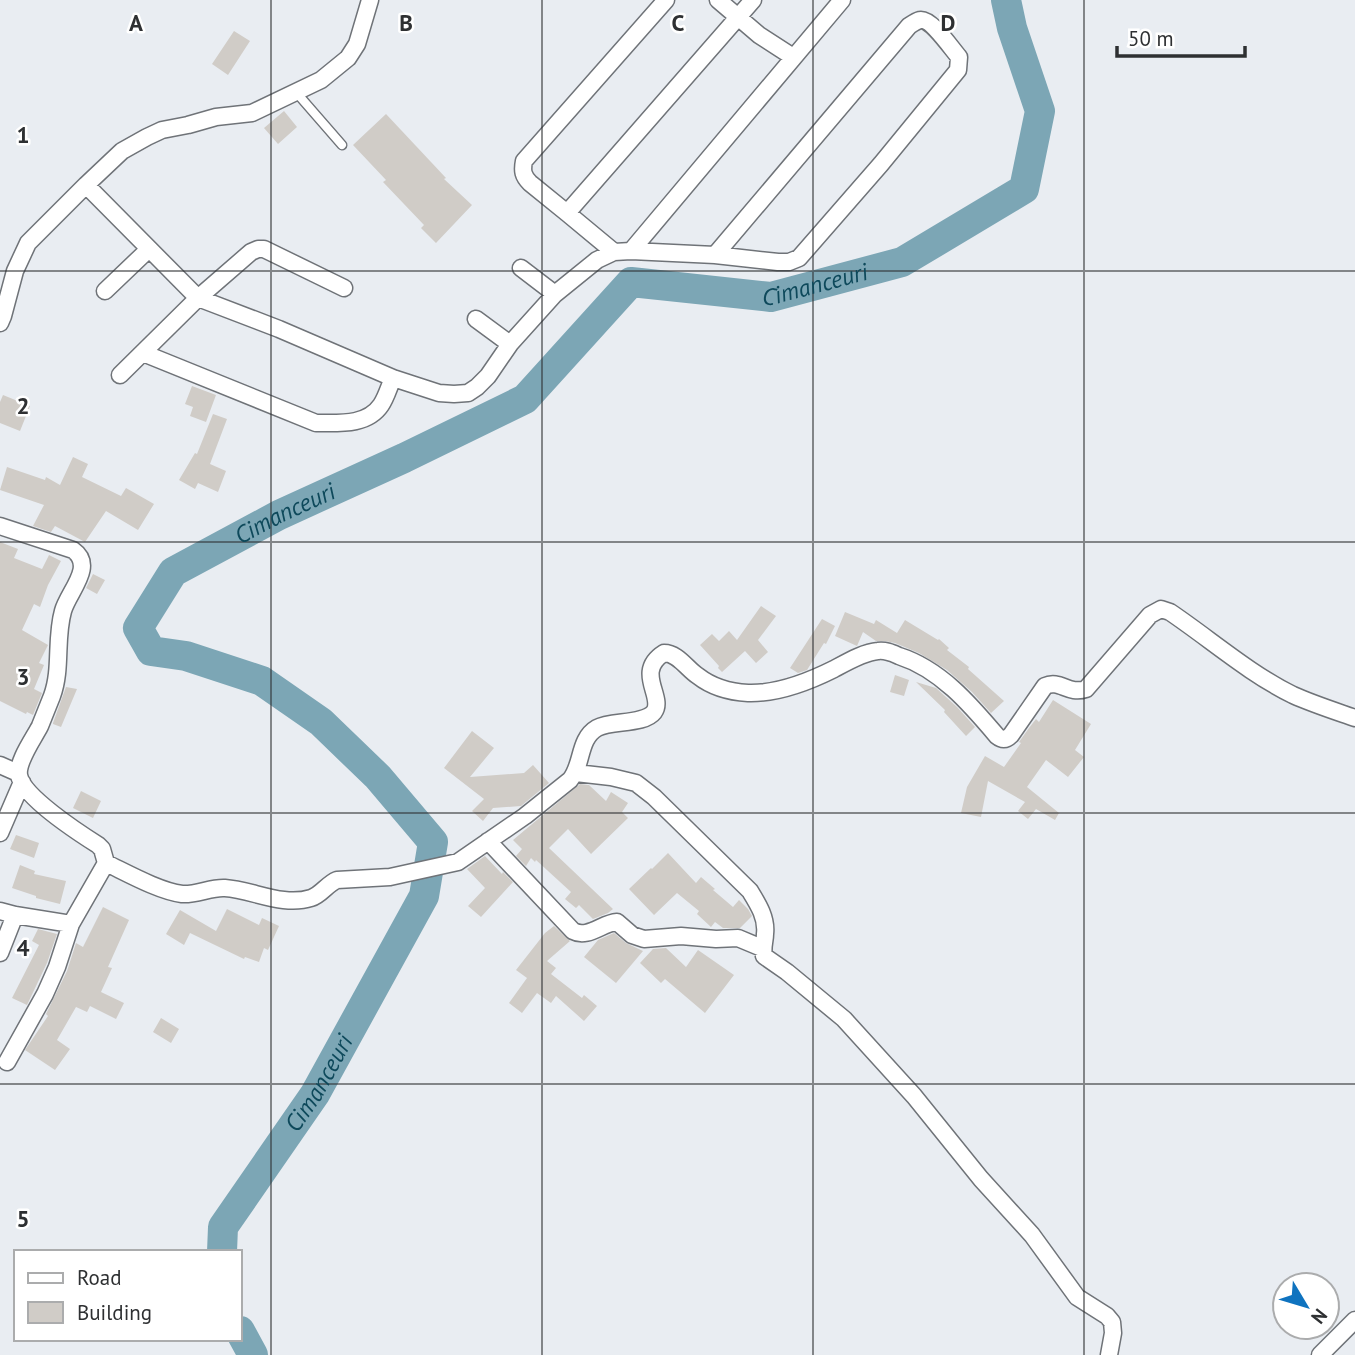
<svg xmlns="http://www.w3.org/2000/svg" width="1355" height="1355" font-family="'PT Sans',sans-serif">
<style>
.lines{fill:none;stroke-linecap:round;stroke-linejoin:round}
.river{stroke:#7ca6b5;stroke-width:30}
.building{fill:#d0ccc7}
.lane-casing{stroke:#6f7378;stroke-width:11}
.street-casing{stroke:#6f7378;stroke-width:19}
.lane{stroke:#fff;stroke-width:8}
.street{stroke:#fff;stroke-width:16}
.grid{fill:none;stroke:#2e3032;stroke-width:2;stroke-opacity:0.55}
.labels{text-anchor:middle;stroke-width:5;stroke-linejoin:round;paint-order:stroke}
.water-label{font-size:24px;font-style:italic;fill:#0e495b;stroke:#fff}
.grid-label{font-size:23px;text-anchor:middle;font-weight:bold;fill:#2e3032;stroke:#fff;stroke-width:5;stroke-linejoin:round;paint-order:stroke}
</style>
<rect width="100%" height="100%" fill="#e9edf2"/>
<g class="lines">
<g class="river">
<path id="s1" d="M222,1252L223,1227L315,1094L424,896L433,842L378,777L321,722L262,681L186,656L151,651L138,628L173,572L279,515L404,458L525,399L631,282L771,297L902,262L1024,189L1040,111L1012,28L1006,0"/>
<path d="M240,1331L253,1355"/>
</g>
</g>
<path class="building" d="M234,31L250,41L228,75L212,64Z
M284,111L297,127L278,144L264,128Z
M386,114L446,178L444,179L472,205L436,243L421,228L424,225L383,182L386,180L353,145Z
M192,386L216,395L206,422L190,416L193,407L185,404Z
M3,395L30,406L20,431L0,423V402Z
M213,414L227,419L210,464L226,471L218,492L198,483L195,489L179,480L195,453L197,454Z
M73,457L88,464L82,477L121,496L126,488L154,504L138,530L106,511L85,542L55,526L51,532L33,526L44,505L0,490L7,467L45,480L46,477L60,485Z
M0,542L18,549L14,558L42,569L49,555L61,561L48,585L40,607L34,604L22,630L48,645L39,663L44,665L34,689L42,693L33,715L27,712L26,714L0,701Z
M93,574L105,580L97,594L86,588Z
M761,606L776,616L758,640L768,652L756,663L745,651L722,672L718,668L719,666L700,645L712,634L719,641L729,631L737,640Z
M845,612L874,624L876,620L897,633L905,620L938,640L939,639L949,648L947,650L969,667L968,669L1004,701L991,713L972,692L947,670L919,653L895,643L885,641H876L863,632L857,646L835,636Z
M822,619L835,626L826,644L824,643L807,670L798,673L790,668Z
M895,675L909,680L904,696L890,692Z
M916,682L936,688L957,707L975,727L966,736L944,712L945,710Z
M66,687L77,689L61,727L53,724V723Z
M1053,700L1091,724L1075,750L1084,757L1068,777L1046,760L1027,787L1059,813L1055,820L1036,809L1028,819L1018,811L1025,802L988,781L981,817L961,813L967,787L985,756L1004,767L1021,743L1019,742L1029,728L1036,719L1039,722Z
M472,731L494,748L470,777L524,773L533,765L549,783L521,806L493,808L483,821L472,811L484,799L444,768Z
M580,784L589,785L606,801L611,792L628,803L622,812L628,818L591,854L568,829L549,848L613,909L608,913L593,919L579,905L576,908L565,899L571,892L536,860L535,862L531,858L526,866L516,856L522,849L513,840Z
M81,791L101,801L93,818L73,808Z
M16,835L39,843L34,858L10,849Z
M668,853L696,883L701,877L715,889L713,890L733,907L739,900L748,909L752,916L740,928H723L715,922L711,927L697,914L699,911L677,893L654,915L629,889L651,868L652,869Z
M485,856L502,874L503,872L513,882L481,917L468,906L485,888L467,869Z
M20,865L35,871L34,874L66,881L60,904L36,898V896L12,888Z
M103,907L129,920L108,967L112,968L101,992L124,1003L116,1019L90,1006L87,1012L76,1007L57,1040L70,1049L55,1070L25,1050L48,1016L46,1014L67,971L76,943L83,947Z
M227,909L259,925L262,918L279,926L268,950L264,948L259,962L245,957L244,959L190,933L184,945L166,934L180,910L216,931Z
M554,926L570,941L547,961L556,968L551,974L582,998L584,995L597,1006L584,1021L556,996L551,1003L537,993L522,1013L509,1003L527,978L516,970L545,933Z
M38,929L57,934L47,963L27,1005L12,998L39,945L32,941Z
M614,933L626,943L643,951L616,983L584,957L598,940Z
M666,948L686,967L698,950L734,975L705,1013L665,979L661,983L640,963L653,949Z
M161,1018L179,1029L171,1043L153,1032Z"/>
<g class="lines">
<defs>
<path id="lane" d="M295,91L342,145"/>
<path id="street" d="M718,0L759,35L793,57
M86,185L198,298L279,329L393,378L439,393L454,394L468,393L477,387L488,376L510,344L555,294L597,260L614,252L631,251L715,255L778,262H789L799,258L881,164L958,70L959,57C951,48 931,18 920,20C916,21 912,24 909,26L715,255
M567,213L753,0
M631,251L842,0
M614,252L567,213L530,183C523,176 522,171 524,161L666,0
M521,268L555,294
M105,291L149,249
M476,319L510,344
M0,323L3,316L15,271L28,243L86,185L122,151L147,137L162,130L188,125L216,117L252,113L321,80L348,58L357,44L370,0
M143,353L316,423C338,423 367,426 381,405C386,398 389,387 393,378
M120,375L198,298L251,252L258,249H264L344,288
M0,526L73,550C96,566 68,592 63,611C55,639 62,669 52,696C48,706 44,716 40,726C34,738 17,761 19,775C22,796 79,833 98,845L102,849L106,863C127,873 159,891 182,894C197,895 211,887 225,888C253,890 283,907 311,898C321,895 327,884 337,880L390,877L458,862L525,816L570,780C583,765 578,739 597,728C611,720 644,725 654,712C665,697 634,672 664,653C678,653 687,669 698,676C712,687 730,692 748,693C778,694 808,682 834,669C847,662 864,652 878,651C886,650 892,653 899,656C940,669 970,704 997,736C1002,740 1006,740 1011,735L1045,686C1060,679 1068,695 1086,689L1150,615L1161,609L1170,612C1210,639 1250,674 1293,695C1313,704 1335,711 1355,718
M0,765L18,773
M576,773L611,777L636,783L654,797L750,891C758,904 767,918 765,934C765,942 762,947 764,956L787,972L844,1019L914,1096L981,1179L1032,1235L1077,1297L1107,1316L1112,1322L1113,1333L1109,1355
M0,833L22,782
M488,841L573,931C588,939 602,923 617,922L632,935L644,939L681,936L716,939L738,938L762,948
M0,911L15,915L71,924L106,863
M0,953L15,915
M7,1062L45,994L57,967L71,924
M1320,1355L1355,1320"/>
</defs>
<use href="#lane" class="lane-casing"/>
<use href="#street" class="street-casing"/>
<use href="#lane" class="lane"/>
<use href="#street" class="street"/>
</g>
<path class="grid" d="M271,0V1355M542,0V1355M813,0V1355M1084,0V1355M0,271H1355M0,542H1355M0,813H1355M0,1084H1355"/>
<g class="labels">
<g class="water-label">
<text dy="8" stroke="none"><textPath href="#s1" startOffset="1648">Cimanceuri</textPath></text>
<text dy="8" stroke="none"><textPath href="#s1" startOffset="1038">Cimanceuri</textPath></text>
<text dy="8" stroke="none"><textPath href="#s1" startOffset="198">Cimanceuri</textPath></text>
</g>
</g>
<g class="grid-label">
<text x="136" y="31">A</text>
<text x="406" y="31">B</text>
<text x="678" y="31">C</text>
<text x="948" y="31">D</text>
<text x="23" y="143">1</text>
<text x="23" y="414">2</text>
<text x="23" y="685">3</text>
<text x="23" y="956">4</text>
<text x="23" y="1227">5</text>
</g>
<rect x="14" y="1250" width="228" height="91" fill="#ffffff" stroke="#abacad" stroke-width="2"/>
<rect x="28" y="1273" width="35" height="10" fill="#ffffff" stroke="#abacad" stroke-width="2"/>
<text x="77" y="1285" font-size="21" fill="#2e3032">Road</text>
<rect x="28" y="1302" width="35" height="21" fill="#d0ccc7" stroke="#abacad" stroke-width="2"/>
<text x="77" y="1320" font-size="21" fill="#2e3032">Building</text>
<g transform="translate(1306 1306) rotate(128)"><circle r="33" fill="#ffffff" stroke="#abacad" stroke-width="2"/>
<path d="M0-5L12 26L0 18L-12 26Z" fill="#0f73bf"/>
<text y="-10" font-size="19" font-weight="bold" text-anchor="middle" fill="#2e3032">N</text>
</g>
<path d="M1117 46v10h128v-10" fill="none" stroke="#2e3032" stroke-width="3.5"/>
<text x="1128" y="46" font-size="21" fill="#2e3032" stroke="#ffffff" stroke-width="5" paint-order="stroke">50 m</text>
</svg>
